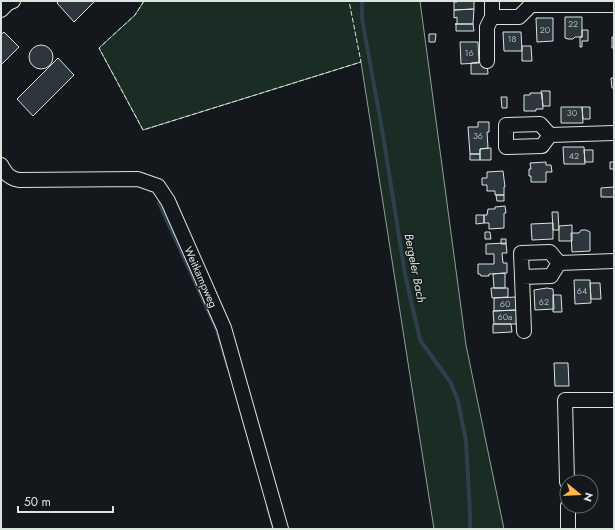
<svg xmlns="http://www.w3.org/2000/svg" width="615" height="530" font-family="Jost,sans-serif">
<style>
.green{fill:#1a2d24;stroke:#939e99}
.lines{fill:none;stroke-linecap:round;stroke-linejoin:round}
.stream{stroke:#2f3f4d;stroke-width:4}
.building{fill:#2c363c;stroke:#d8e6dc}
.minor-casing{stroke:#d8e6dc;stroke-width:16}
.minor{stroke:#14181c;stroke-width:14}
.fence{stroke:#d8e6dc;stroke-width:1;stroke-dasharray:5 2;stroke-linecap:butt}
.labels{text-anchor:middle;stroke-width:3;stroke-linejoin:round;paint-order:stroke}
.number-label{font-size:9px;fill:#adbab4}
.street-label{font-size:11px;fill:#d8e6dc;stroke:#14181c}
.water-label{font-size:12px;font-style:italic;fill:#d8e6dc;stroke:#14181c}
</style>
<rect width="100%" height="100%" fill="#14181c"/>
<path class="green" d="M144,1H420L466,345L504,529H434L361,62L143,130L99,48L135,15Z"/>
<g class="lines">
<path class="stream" d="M362,1V19L382,129L405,274L420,340L451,383L458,401L466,441L470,513V529
M159,203L217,330L228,367
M268,508L274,529"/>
</g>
<path class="building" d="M59,1H95L74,22L57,3Z
M457,1H473L474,2V9L454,10V2H457Z
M474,9L473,24H455H457V17L454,18V10Z
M565,17H582V37H575L573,39H568L565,38Z
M536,18H553V41L537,42Z
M456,24H473L474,31H456Z
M582,30H588V41H582V47H580V37H582Z
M4,32L19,47L1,65V35Z
M503,32H521L522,51H504Z
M429,34H436L435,42H429Z
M612,37H614V48H612Z
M460,42H478L479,63L461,64Z
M29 57a12 12 0 1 1 24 0a12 12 0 1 1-24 0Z
M522,46H531L532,61H522Z
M58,58L74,75L33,116L17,99Z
M479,62H487L488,74H471V63Z
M611,78H614V88H612Z
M541,91H550V106H543Z
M530,93H542L543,109H536V111H524V95H530Z
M501,97H507V108H502Z
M561,107H582L583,123H561Z
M582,107H590V119H583Z
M478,122H489V132H487L488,148L480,149V154H470L468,127H478Z
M563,147H584L585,164H564Z
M491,148V160H480V149Z
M584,150H593V162H585Z
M470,154H480V160H470Z
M546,162V165H551L552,172H546V182H531V176H529V169H531L530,163Z
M610,162H614V169H610Z
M503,171L505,187H504V195H495V191H487V185H482V178H487V172Z
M614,187V197H601V188Z
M496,195H504V201H497Z
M505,206L506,213H504V228L489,229V223H484V215H487L488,209H495V207Z
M552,212H558L559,230H553Z
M476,215H484V223L476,224Z
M553,223V239L532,240L531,224Z
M572,225V241H559V226Z
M581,230H586L590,232V251L572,252L571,233H579Z
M485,232H490L491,239H485Z
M501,239H506V244H501Z
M506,243L507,253H502L503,263H507V273L489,274V276H481L480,274H478V264H494V254H486V244Z
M505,273V288H494L493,274Z
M574,280H590L591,303L575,304Z
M590,283H600L601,299H591Z
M491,288H508V297L492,298Z
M547,288L553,289L554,309L535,310L534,290Z
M553,295H561L562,312H553Z
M516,297L517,310L493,311H494V298Z
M517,310L516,324H494L493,311Z
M493,324H511L512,332L493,333Z
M554,363H568L569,386H555Z"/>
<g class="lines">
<defs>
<path id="minor" d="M492,1V17H519L531,5H614
M1,10L8,3L13,1
M487,61V27L492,17
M550,135L542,146L506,147V125L540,124L550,135L614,133
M1,165C6,174 9,178 19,180L138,179L158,186L168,201L224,328L281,529
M550,252L559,263L551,276L522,277L521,253Z
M559,263L614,261
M522,277L524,331
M567,482L565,400H614
M568,506V529"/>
</defs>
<use href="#minor" class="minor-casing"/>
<use href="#minor" class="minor"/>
<path class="fence" d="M144,1L135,15L99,48L143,130L361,62L349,1"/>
</g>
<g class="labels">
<g class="number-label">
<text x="573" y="27">22</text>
<text x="545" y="33">20</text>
<text x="512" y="42">18</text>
<text x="469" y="56">16</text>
<text x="572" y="116">30</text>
<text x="478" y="139">36</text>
<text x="574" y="159">42</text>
<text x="582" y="294">64</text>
<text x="544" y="305">62</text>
<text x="505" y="307">60</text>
<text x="505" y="320">60a</text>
</g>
<g class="street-label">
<text transform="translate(201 277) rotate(66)" y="4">Weitkampweg</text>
</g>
<g class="water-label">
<text transform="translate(415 268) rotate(79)" y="4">Bergeler Bach</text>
</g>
</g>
<rect width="615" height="530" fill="none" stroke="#d8e6dc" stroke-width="4"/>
<g transform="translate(579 494) rotate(108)"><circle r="19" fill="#14181c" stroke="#626a69"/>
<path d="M0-3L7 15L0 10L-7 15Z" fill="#ffb74d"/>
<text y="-6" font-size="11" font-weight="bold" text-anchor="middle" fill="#d8e6dc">N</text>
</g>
<path d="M18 506v6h95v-6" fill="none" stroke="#d8e6dc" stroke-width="2"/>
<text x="24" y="506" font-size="12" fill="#d8e6dc" stroke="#14181c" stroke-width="3" paint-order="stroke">50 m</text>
</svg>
